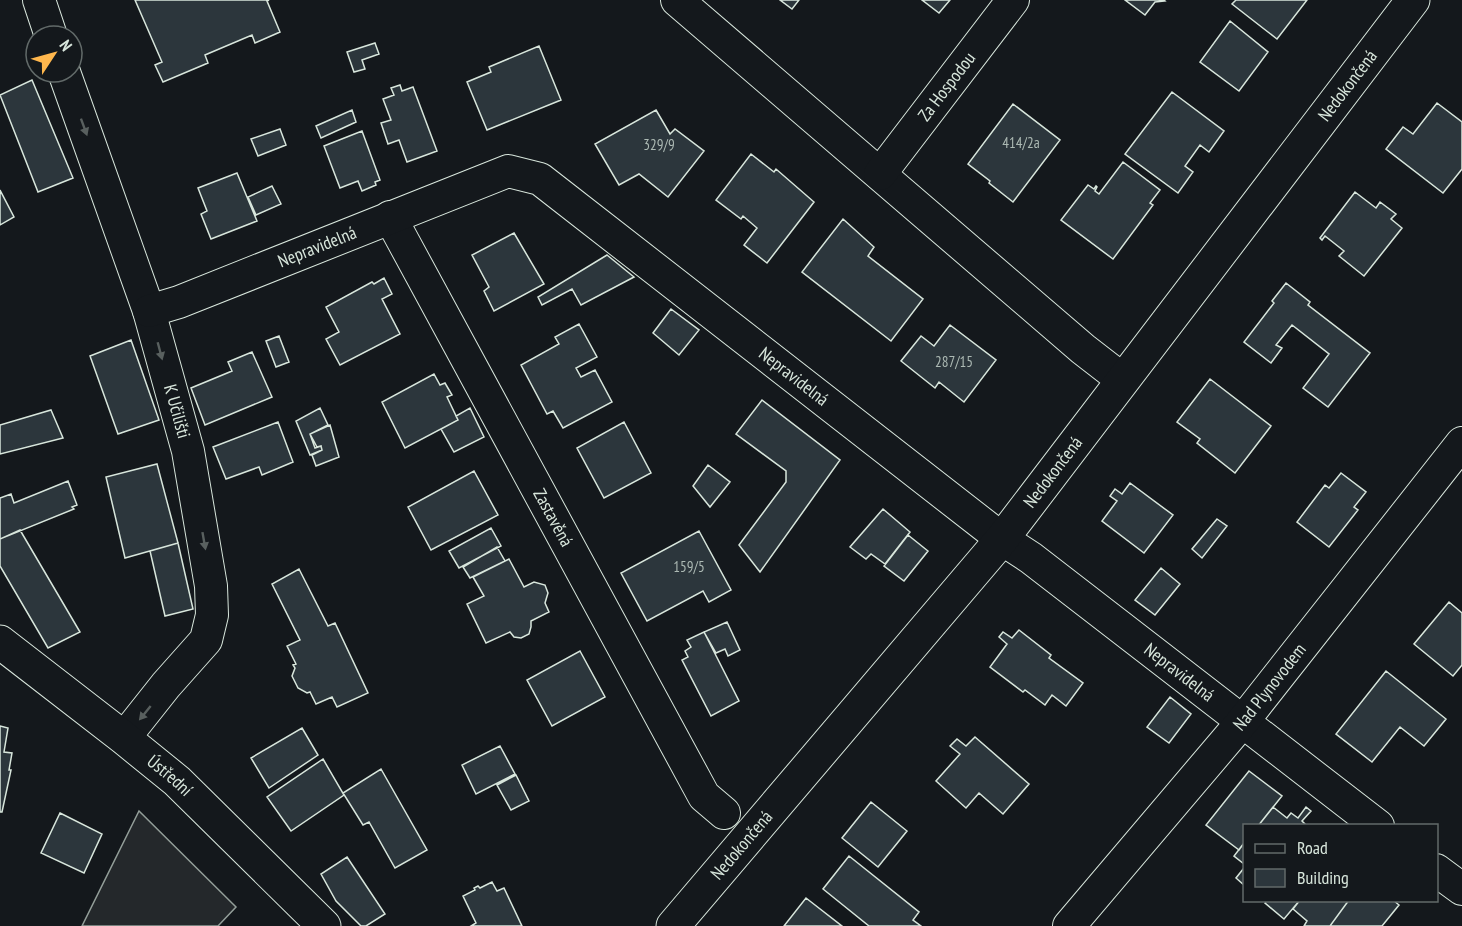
<svg xmlns="http://www.w3.org/2000/svg" width="1462" height="926" font-family="'PT Sans Narrow',sans-serif">
<style>
.parking{fill:#24282b;stroke:#939e99;stroke-width:1.5}
.building{fill:#2c363c;stroke:#d8e6dc;stroke-width:1.5}
.lines{fill:none;stroke-linecap:round;stroke-linejoin:round}
.street-casing{stroke:#d8e6dc;stroke-width:34}
.secondary-casing{stroke:#d8e6dc;stroke-width:35}
.street{stroke:#14181c;stroke-width:32}
.secondary{stroke:#14181c;stroke-width:33}
.oneway{fill:#59605f}
.labels{text-anchor:middle;stroke-width:4.5;stroke-linejoin:round;paint-order:stroke}
.number-label{font-size:15px;fill:#adbab4}
.street-label{font-size:18px;fill:#d8e6dc;stroke:#14181c}
</style>
<rect width="100%" height="100%" fill="#14181c"/>
<path class="parking" d="M139,811L236,907L218,926H82Z"/>
<path class="building" d="M135,0H269L267,1L280,32L255,43L252,35L205,55L208,63L163,82L155,65L162,62Z
M780,0H799L792,9Z
M922,0H950L939,13Z
M1125,0H1164L1165,1L1155,2L1145,15Z
M1236,0H1307L1277,39L1232,4Z
M1230,21L1268,52L1239,91L1200,62Z
M375,43L379,54L362,60L365,69L354,72L347,52Z
M539,46L561,100L487,130L467,82L491,72L489,67Z
M32,80L73,178L38,192L0,95Z
M400,85L402,91L413,87L437,151L407,162L399,140L388,144L381,123L391,120L383,99L394,95L391,88Z
M1172,92L1224,131L1209,152L1200,145L1185,166L1193,172L1178,193L1125,154Z
M1437,103L1462,122V169L1443,193L1386,149L1403,127L1413,134Z
M1013,104L1060,140L1013,202L989,183L990,181L968,164Z
M352,110L356,122L321,138L316,126Z
M656,110L670,134L675,129L704,151L668,197L639,174L619,185L595,144Z
M280,129L286,145L258,156L251,139Z
M362,131L380,180L375,182L376,185L362,191L358,181L340,188L324,146Z
M751,154L774,172L776,169L814,202L767,263L744,245L757,228L743,216L741,219L716,200Z
M1123,162L1160,190L1150,203L1153,205L1113,259L1061,220L1088,185L1094,189L1096,186L1097,187L1095,191L1099,194Z
M237,173L257,221L211,239L201,214L207,211L198,188Z
M272,186L281,204L256,215L248,197Z
M0,190L14,217L0,225Z
M1355,192L1376,208L1380,202L1396,214L1391,219L1402,228L1364,276L1339,256L1344,251L1325,236L1322,240L1320,238Z
M843,219L874,247L868,256L923,299L891,341L802,272Z
M514,233L544,284L494,311L484,291L489,287L472,255Z
M607,255L634,277L581,305L572,289L542,305L538,297Z
M384,278L392,294L382,299L400,334L340,365L326,339L339,332L326,307L372,282L374,284Z
M1286,283L1310,302L1308,305L1370,353L1328,407L1303,388L1329,354L1292,325L1276,345L1282,348L1271,363L1244,342L1274,303L1272,301Z
M671,309L699,330L679,355L653,333Z
M579,324L597,357L576,368L581,377L595,370L612,402L563,428L553,411L547,414L521,365L559,344L555,337Z
M950,325L996,360L964,402L939,382L935,388L901,361L921,336L934,346Z
M279,336L289,362L276,367L266,341Z
M131,340L159,420L118,434L90,356Z
M252,352L272,397L205,425L191,388L232,371L228,362Z
M434,374L440,385L445,383L452,395L447,397L458,420L405,448L382,402Z
M1210,379L1271,426L1235,473L1197,443L1200,439L1177,422Z
M762,400L840,460L760,572L739,545L786,482V471L736,434Z
M320,408L328,425L310,434L315,448L321,446L322,450L310,455L296,421Z
M470,408L484,437L454,452L441,429L458,420L456,416Z
M51,410L63,438L0,454V425Z
M278,422L293,462L262,475L259,467L226,479L213,447Z
M624,422L651,473L604,498L577,448Z
M330,425L339,457L316,466L312,455L322,450L321,446L317,447L310,434Z
M157,464L178,543L125,558L106,477Z
M708,465L730,482L710,507L693,486Z
M474,471L498,515L431,550L408,507Z
M1341,473L1366,492L1354,507L1358,510L1329,547L1297,522L1325,485L1329,488Z
M68,481L77,505L72,507L74,509L0,539V498L11,494L14,503Z
M1130,483L1173,515L1144,553L1102,521L1117,501L1110,496L1115,489L1122,494Z
M883,509L910,532L885,564L871,554L866,559L850,547Z
M1217,519L1227,526L1202,558L1192,549Z
M491,528L501,546L459,568L449,551Z
M20,530L80,632L48,648L0,566V539Z
M699,531L731,590L709,602L703,591L647,621L621,573Z
M908,535L928,551L904,581L884,566Z
M178,543L193,609L165,616L150,551Z
M497,547L505,561L470,578L463,567Z
M509,559L524,587L534,582L545,585L548,593L545,603L549,612L531,621V627L529,634L521,638L514,637L510,632L486,643L467,604L484,596L473,577Z
M1161,568L1180,584L1155,615L1135,600Z
M299,569L328,626L335,623L368,693L337,707L332,697L316,704L310,692L307,693L298,688L292,676L295,668L293,665L296,664L287,646L300,640L272,584Z
M1449,602L1462,613V665L1453,676L1414,644Z
M727,622L740,650L728,656L725,649L716,653L704,632Z
M1019,630L1051,655L1049,658L1083,683L1066,706L1052,695L1045,705L1025,690L1023,692L990,667L1007,644L999,637L1003,632L1012,638Z
M704,632L739,701L711,716L682,660L688,657L685,651L691,647L687,640Z
M580,651L605,697L552,726L527,680Z
M1386,671L1446,719L1424,746L1400,727L1372,762L1336,734Z
M1170,697L1191,714L1169,743L1147,727Z
M0,726L8,728L4,752L12,753L9,770H11L2,812H0Z
M302,728L318,755L269,788L251,758Z
M975,737L1029,784L1003,814L979,793L966,808L936,781L960,754L950,746L957,739L966,746Z
M500,746L515,774L476,794L462,765Z
M323,759L344,795L291,831L267,797Z
M381,769L427,850L395,868L369,822L363,825L343,793Z
M1249,771L1282,796L1258,826H1244V843L1239,850L1206,825Z
M516,775L529,801L511,810L497,785Z
M871,802L907,831L878,867L842,838Z
M1273,807L1287,818L1291,813L1298,818L1306,807L1311,811L1302,821L1307,826H1258Z
M60,813L102,834L84,873L41,853Z
M1244,843V864L1234,856Z
M849,856L919,912L913,920L921,926H869L823,889Z
M347,857L385,914L366,926H361L336,901L321,874Z
M1244,868V885L1236,878Z
M492,882L497,891L504,888L522,926H471L476,923L463,896L475,890L474,888L478,886L480,888Z
M806,898L842,926H784Z
M1267,900H1300L1284,919L1265,903Z
M1300,900H1349L1330,926H1304L1307,921L1293,909Z
M1349,900H1393L1399,905L1382,926H1330Z"/>
<g class="lines">
<defs>
<g id="street">
<path d="M39,0L51,36"/>
<path d="M677,0L1083,349L1123,380"/>
<path id="s1" d="M64,72L149,311L188,451L211,586L212,615L206,640L166,685L124,738"/>
<path id="s2" d="M880,174L1013,0"/>
<path id="s3" d="M390,217L704,796L724,813"/>
<path id="s4" d="M149,311L179,302L508,171L540,179L1002,539L1031,558L1378,826"/>
<path d="M1436,870L1462,889"/>
<path id="s5" d="M1069,926L1243,721L1462,443"/>
</g>
<g id="secondary">
<path id="s6" d="M0,642L124,738L177,781L324,926"/>
<path id="s7" d="M673,926L1002,539L1413,0"/>
</g>
</defs>
<use href="#street" class="street-casing"/>
<use href="#secondary" class="secondary-casing"/>
<use href="#street" class="street"/>
<use href="#secondary" class="secondary"/>
</g>
<defs><path id="oneway-solid" d="M-6-.8H1V-3.2L6.5 0L1 3.2V.8H-6Z" transform="scale(1.5)"/></defs>
<g class="oneway">
<use href="#oneway-solid" transform="translate(84 127) rotate(70)"/>
<use href="#oneway-solid" transform="translate(160 351) rotate(75)"/>
<use href="#oneway-solid" transform="translate(204 541) rotate(80)"/>
<use href="#oneway-solid" transform="translate(145 713) rotate(129)"/>
</g>
<g class="labels">
<g class="number-label">
<text x="1021" y="148">414/2a</text>
<text x="659" y="150">329/9</text>
<text x="954" y="367">287/15</text>
<text x="689" y="572">159/5</text>
</g>
<g class="street-label">
<text dy="6" stroke="none"><textPath href="#s7" startOffset="1078">Nedokončená</textPath></text>
<text dy="6" stroke="none"><textPath href="#s2" startOffset="110">Za Hospodou</textPath></text>
<text dy="6" stroke="none"><textPath href="#s4" startOffset="180">Nepravidelná</textPath></text>
<text dy="6" stroke="none"><textPath href="#s4" startOffset="740">Nepravidelná</textPath></text>
<text dy="6" stroke="none"><textPath href="#s1" startOffset="358">K Učilišti</textPath></text>
<text dy="6" stroke="none"><textPath href="#s7" startOffset="592">Nedokončená</textPath></text>
<text dy="6" stroke="none"><textPath href="#s3" startOffset="342">Zastavěná</textPath></text>
<text dy="6" stroke="none"><textPath href="#s4" startOffset="1226">Nepravidelná</textPath></text>
<text dy="6" stroke="none"><textPath href="#s5" startOffset="312">Nad Plynovodem</textPath></text>
<text dy="6" stroke="none"><textPath href="#s6" startOffset="216">Ústřední</textPath></text>
<text dy="6" stroke="none"><textPath href="#s7" startOffset="106">Nedokončená</textPath></text>
</g>
</g>
<rect x="1243" y="824" width="195" height="78" fill="#14181c" stroke="#626a69" stroke-width="1.5"/>
<rect x="1255" y="844" width="30" height="9" fill="#14181c" stroke="#626a69" stroke-width="1.5"/>
<text x="1297" y="854" font-size="18" fill="#d8e6dc">Road</text>
<rect x="1255" y="869" width="30" height="18" fill="#2c363c" stroke="#626a69" stroke-width="1.5"/>
<text x="1297" y="884" font-size="18" fill="#d8e6dc">Building</text>
<g transform="translate(54 54) rotate(54)"><circle r="28" fill="#14181c" stroke="#626a69" stroke-width="1.5"/>
<path d="M0-4.5L10 22L0 15L-10 22Z" fill="#ffb74d"/>
<text y="-9" font-size="16" font-weight="bold" text-anchor="middle" fill="#d8e6dc">N</text>
</g>
</svg>
